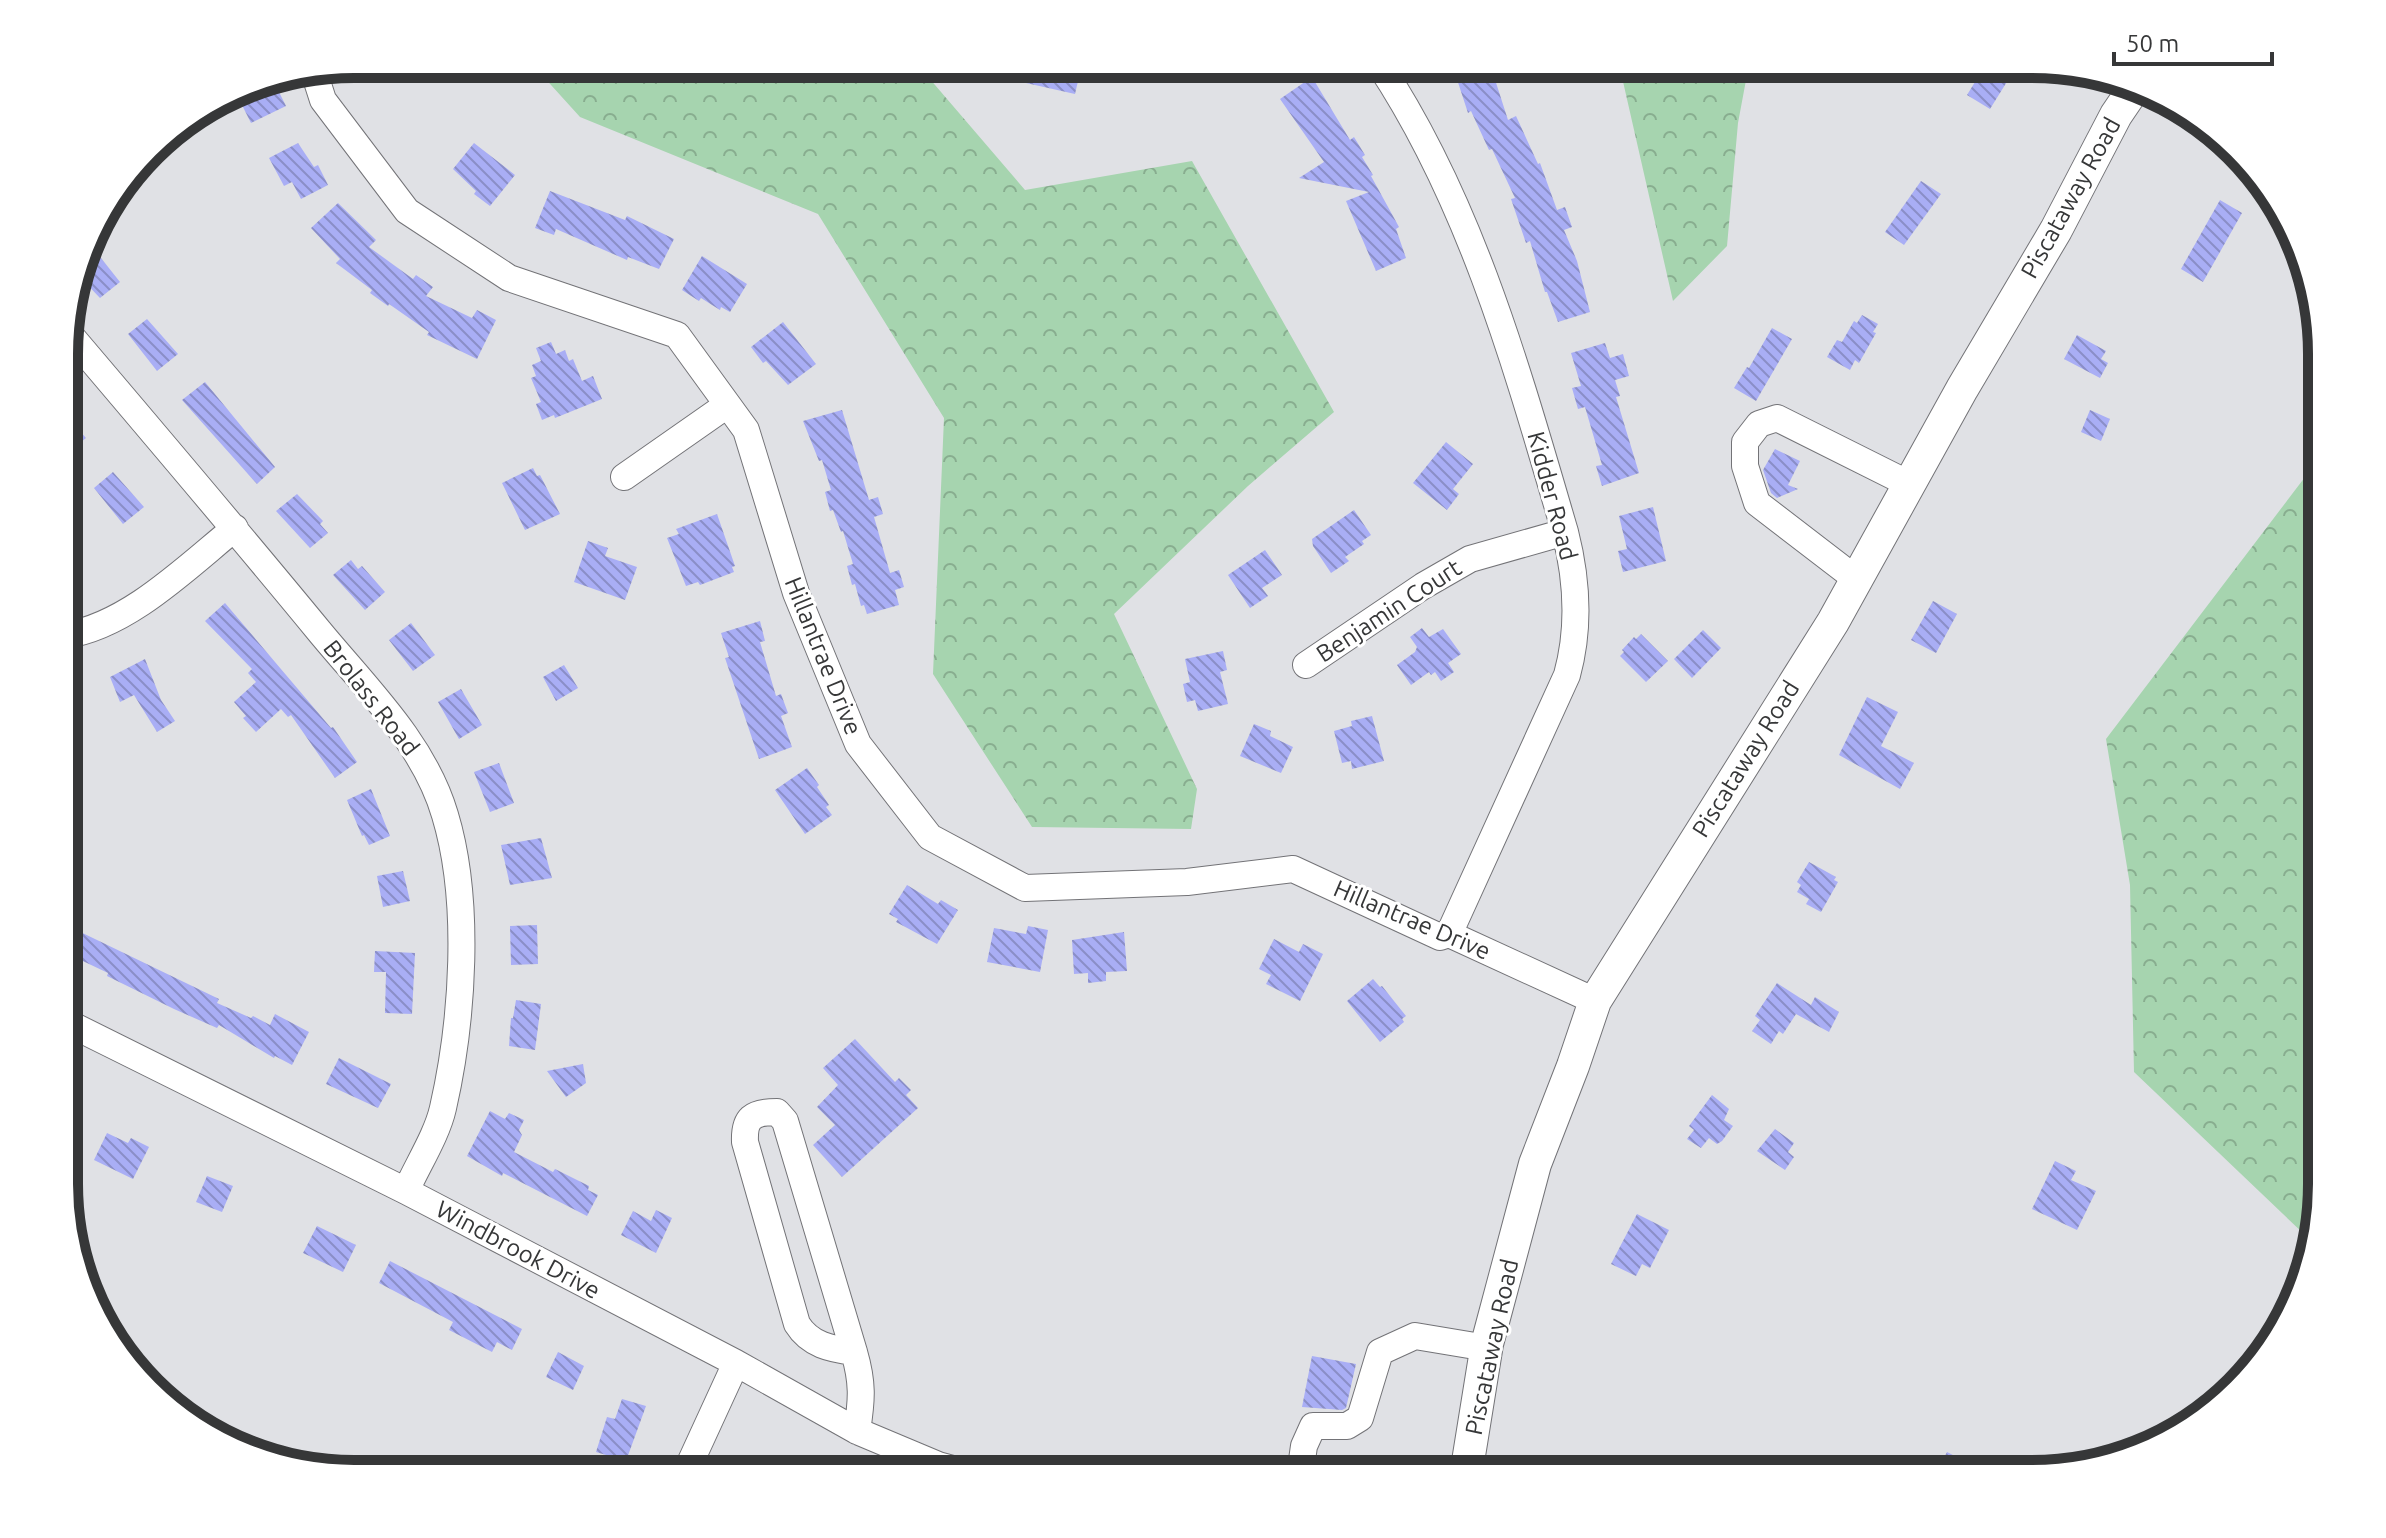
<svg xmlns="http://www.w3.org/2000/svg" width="2386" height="1538" font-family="Ubuntu,sans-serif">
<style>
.forest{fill:url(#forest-crowns)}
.building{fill:url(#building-back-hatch)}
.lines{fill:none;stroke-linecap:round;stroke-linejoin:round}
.minor-casing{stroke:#737377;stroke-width:28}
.major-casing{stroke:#737377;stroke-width:34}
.minor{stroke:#fff;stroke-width:26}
.major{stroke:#fff;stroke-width:32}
.labels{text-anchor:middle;stroke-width:6;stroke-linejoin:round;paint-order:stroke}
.street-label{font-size:24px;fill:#363738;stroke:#fff}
.rim{fill:none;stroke:#363738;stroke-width:10}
</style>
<defs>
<pattern id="forest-crowns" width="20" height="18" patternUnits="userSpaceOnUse" patternTransform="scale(2)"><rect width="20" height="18" fill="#a6d4af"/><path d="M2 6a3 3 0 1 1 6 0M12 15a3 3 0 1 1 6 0" fill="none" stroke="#88ad8f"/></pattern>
<pattern id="building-back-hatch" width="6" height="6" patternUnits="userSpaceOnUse" patternTransform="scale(2)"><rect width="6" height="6" fill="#a9aef5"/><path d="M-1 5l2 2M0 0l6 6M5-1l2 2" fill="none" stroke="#8a8ec7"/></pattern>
</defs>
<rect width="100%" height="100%" fill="#e0e1e5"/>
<path class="forest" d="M532,64H917L1025,190L1192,161L1334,412L1248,486L1114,614L1197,789L1191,829L1032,827L933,674L944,418L818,214L580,117Z
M1619,64H1749L1738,123L1727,246L1673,301Z
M2321,456V1202L2303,1257L2305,1235L2134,1072L2130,885L2106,739Z"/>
<path class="building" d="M1030,64H1082L1075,94L1026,83Z
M1452,64H1490L1508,120L1516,116L1538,164L1540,163L1557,210L1565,207L1572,227L1564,230L1577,261L1590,312L1558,322L1547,292H1545L1530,241L1526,243L1511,199L1515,198L1492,149L1489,150L1471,111L1468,113Z
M1986,64H2018L1990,109L1967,95Z
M1312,77L1350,140L1354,137L1365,155L1362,157L1373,175L1371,176L1399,227L1396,229L1406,258L1376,271L1346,201L1369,192L1299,178L1324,162L1280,99Z
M270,81L274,89L277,88L286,106L251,123L235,91L244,86Z
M298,143L314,167L318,165L328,185L301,199L292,182L284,186L269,158Z
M474,143L515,175L490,206L474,194L476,191L453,169Z
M1921,181L1941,194L1904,245L1885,232Z
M550,191L625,220L627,216L674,239L659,269L628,257L627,260L556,229L554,235L535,228Z
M2220,200L2242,213L2203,282L2181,269Z
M338,203L376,240L369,247L413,279L416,275L433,287L426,296L472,318L477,310L496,320L477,359L427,335L429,332L389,304L388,306L370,293L372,290L336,263L340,259L311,228Z
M97,253L120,282L100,298L79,276L83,262Z
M702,256L747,284L730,312L721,307L720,310L701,298L699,301L682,290Z
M1862,315L1878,324L1873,332L1876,333L1859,363L1855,360L1850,370L1827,357L1837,340L1842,342L1854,321L1857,323Z
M147,319L178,354L157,371L128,334Z
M783,322L816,364L788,385L766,361L763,363L751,347Z
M1772,328L1792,339L1756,401L1734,388L1747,367L1749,368Z
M2077,335L2106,351L2101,359L2108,363L2100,378L2064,359Z
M551,342L556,354L565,350L569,361L573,359L582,381L593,376L602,399L555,418L554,415L542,420L536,404L541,402L531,378L536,376L532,365L541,361L536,348Z
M1605,343L1610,358L1623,354L1629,376L1615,380L1620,396L1616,397L1639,473L1602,486L1596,466L1602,465L1585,407L1578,409L1572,388L1581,386L1571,353Z
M205,382L275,467L257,484L182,400Z
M842,410L869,500L878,497L883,514L874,517L890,573L899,570L904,587L895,590L899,605L867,614L864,605L861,606L855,584L852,585L847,566L853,564L843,531L841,532L833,510L830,511L825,492L831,490L822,460L819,461L803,421Z
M2090,410L2110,419L2101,441L2081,432Z
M66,415L86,438L66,454Z
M1446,442L1473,464L1453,489L1459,494L1447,510L1413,483Z
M1775,449L1800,461L1788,485L1798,489L1777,498L1771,493L1763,470Z
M533,468L537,476L540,475L560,514L525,530L502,483Z
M113,472L144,507L123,524L94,488Z
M297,494L323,521L320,524L328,533L310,548L276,511Z
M1653,507L1666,561L1623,572L1618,551L1627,549L1619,516Z
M1354,510L1371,535L1362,541L1364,544L1345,557L1349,561L1331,573L1313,546L1312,539Z
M717,514L735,566L732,567L734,572L700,585L698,582L686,586L667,538L679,534L676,529Z
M588,541L608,548L605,556L637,567L625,600L574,582Z
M1265,550L1282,575L1262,588L1268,596L1250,608L1228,575Z
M351,560L358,569L362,566L385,592L365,610L333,575Z
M1933,601L1957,614L1936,653L1911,640Z
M225,603L331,728L333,727L357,762L335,778L291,715L288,717L281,709L256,732L243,718L246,716L234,702L256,682L248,673L252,669L205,621Z
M760,621L765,641L760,642L776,696L781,694L788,713L781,716L792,747L759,759L725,658L729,657L721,633Z
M411,623L435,655L413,671L389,640Z
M1422,628L1429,637L1443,629L1461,654L1448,663L1454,672L1441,681L1435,672L1431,675L1429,672L1411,685L1397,665L1415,652L1417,647L1410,637Z
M1703,630L1721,648L1692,678L1674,659Z
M1641,634L1668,661L1646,682L1620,656L1624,652L1622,650L1634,637L1636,639Z
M1223,651L1227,670L1220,672L1228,704L1198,711L1195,700L1187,702L1183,684L1190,682L1185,659Z
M145,659L161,700L175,721L157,732L134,695L120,702L110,677Z
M564,665L578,688L556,701L543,677Z
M461,689L482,725L459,739L438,702Z
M1867,697L1898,712L1881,746L1914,763L1900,789L1839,755Z
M1372,716L1384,761L1352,769L1351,761L1342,763L1334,731L1352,726L1351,721Z
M1254,724L1271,731L1270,736L1293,747L1281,773L1240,756Z
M499,763L514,803L490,812L474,772Z
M807,768L819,785L817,787L829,805L826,807L832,815L805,834L775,790Z
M371,789L390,836L369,845L364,835L362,836L347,800Z
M541,838L552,878L510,885L501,845Z
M1809,862L1836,877L1834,880L1838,882L1821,912L1806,904L1809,899L1797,892L1801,885L1797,882Z
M403,871L410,901L383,907L377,876Z
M907,885L938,904L941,900L958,910L937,944L896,922L898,919L889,914Z
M66,925L219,999L217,1003L251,1018L253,1016L270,1025L275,1014L309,1032L292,1065L275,1056L274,1058L219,1025L217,1028L174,1009L107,976L108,973L66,953Z
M537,925L538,964L511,965L510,926Z
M1028,926L1048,930L1040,972L987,962L994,928L1026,934Z
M1124,932L1127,971L1106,972V981L1088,983V973L1074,974L1072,940Z
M1274,939L1299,952L1303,944L1323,954L1300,1001L1266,984L1271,975L1259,969Z
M375,951L415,953L412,1014L385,1013L386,972H374Z
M1373,979L1380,987L1382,986L1406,1016L1402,1019L1404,1022L1380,1042L1347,1001Z
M1777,983L1811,1005L1815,997L1839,1012L1829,1032L1796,1014L1783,1034L1779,1031L1771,1044L1752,1031L1760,1020L1755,1016Z
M516,1000L541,1004L535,1050L509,1046L511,1018H513Z
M855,1039L895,1082L899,1078L911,1090L906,1095L918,1108L842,1177L813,1145L835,1125L817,1107L838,1085L823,1068Z
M339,1058L391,1084L378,1108L326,1084Z
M583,1064L586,1083L566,1097L547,1071Z
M1712,1095L1729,1109L1724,1120L1733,1126L1722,1141L1717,1144L1709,1138L1701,1148L1687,1139L1694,1130L1689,1126Z
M490,1111L505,1119L509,1113L524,1120L519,1130L522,1135L514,1152L553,1172L555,1169L589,1186L588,1190L598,1195L587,1216L503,1173L502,1176L467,1156Z
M1775,1129L1794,1143L1788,1152L1794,1157L1785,1170L1757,1151Z
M107,1133L128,1143L131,1138L149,1147L133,1179L94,1160Z
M2055,1161L2076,1171L2071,1180L2096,1191L2077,1230L2032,1209Z
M207,1176L233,1186L222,1212L196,1202Z
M656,1210L672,1218L656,1253L621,1235L633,1211L651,1221Z
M1637,1214L1669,1230L1650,1268L1642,1264L1636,1276L1611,1264Z
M317,1226L356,1245L343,1272L303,1253Z
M390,1261L522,1329L512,1350L497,1342L492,1352L449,1330L453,1322L379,1283Z
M558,1352L584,1366L573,1390L546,1377Z
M1312,1356L1356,1364L1346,1408L1342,1410L1302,1407Z
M622,1399L646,1406L626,1461L596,1452L607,1417L615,1419Z
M1947,1452L1988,1473H1936Z"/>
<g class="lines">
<defs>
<path id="minor" d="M1379,64C1472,204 1518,372 1565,532C1577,579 1580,628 1567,675L1449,934
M314,72L323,100L407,211L509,278L677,335L746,430L796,593L858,744L930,837L1025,888L1187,882L1293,869L1440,937L1449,934L1595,1001
M66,330C151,430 236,530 319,631C365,687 424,743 445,815C471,901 463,1020 443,1108C437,1135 417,1166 406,1191
M624,477L727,405
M1856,579L1757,503L1745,466V442L1759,424L1777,418L1909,484
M66,635C128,626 188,566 235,528
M1306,665L1423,586L1470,559L1565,532
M66,1022L406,1191L736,1363L857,1431L938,1465L971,1474
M854,1352C831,1349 810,1345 797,1324L745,1142C744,1118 752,1112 777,1112L785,1121L854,1352C863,1383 862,1399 857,1431
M685,1474L736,1363
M1300,1474L1304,1446L1313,1426H1347L1360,1418L1380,1352L1415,1336L1487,1348"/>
<path id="major" d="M1466,1474L1487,1344L1535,1164L1573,1066L1595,1001L1833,622L1962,389L2056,230L2116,115L2135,87"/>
</defs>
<use href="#minor" class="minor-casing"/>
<use href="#major" class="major-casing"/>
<use href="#minor" class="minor"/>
<use href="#major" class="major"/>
</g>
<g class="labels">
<g class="street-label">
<text transform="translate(2071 198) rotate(-61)" y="8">Piscataway Road</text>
<text transform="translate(1552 496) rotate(75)" y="8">Kidder Road</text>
<text transform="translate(1389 611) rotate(-33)" y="8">Benjamin Court</text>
<text transform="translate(823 656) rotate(68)" y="8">Hillantrae Drive</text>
<text transform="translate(371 698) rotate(52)" y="8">Brolass Road</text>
<text transform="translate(1746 759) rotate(-58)" y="8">Piscataway Road</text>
<text transform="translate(1412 920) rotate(23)" y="8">Hillantrae Drive</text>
<text transform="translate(518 1250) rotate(28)" y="8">Windbrook Drive</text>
<text transform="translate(1492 1347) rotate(-78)" y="8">Piscataway Road</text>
</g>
</g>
<path d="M0 0H2386V1538H0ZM354 78H2032A276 276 0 0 1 2308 354V1184A276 276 0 0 1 2032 1460H354A276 276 0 0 1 78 1184V354A276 276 0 0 1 354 78Z" fill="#fff" fill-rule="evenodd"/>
<path class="rim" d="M354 78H2032A276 276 0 0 1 2308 354V1184A276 276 0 0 1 2032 1460H354A276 276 0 0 1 78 1184V354A276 276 0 0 1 354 78Z"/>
<path d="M2114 52v12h158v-12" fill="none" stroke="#363738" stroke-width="4"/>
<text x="2126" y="52" font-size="24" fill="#363738" stroke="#ffffff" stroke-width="6" paint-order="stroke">50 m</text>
</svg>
